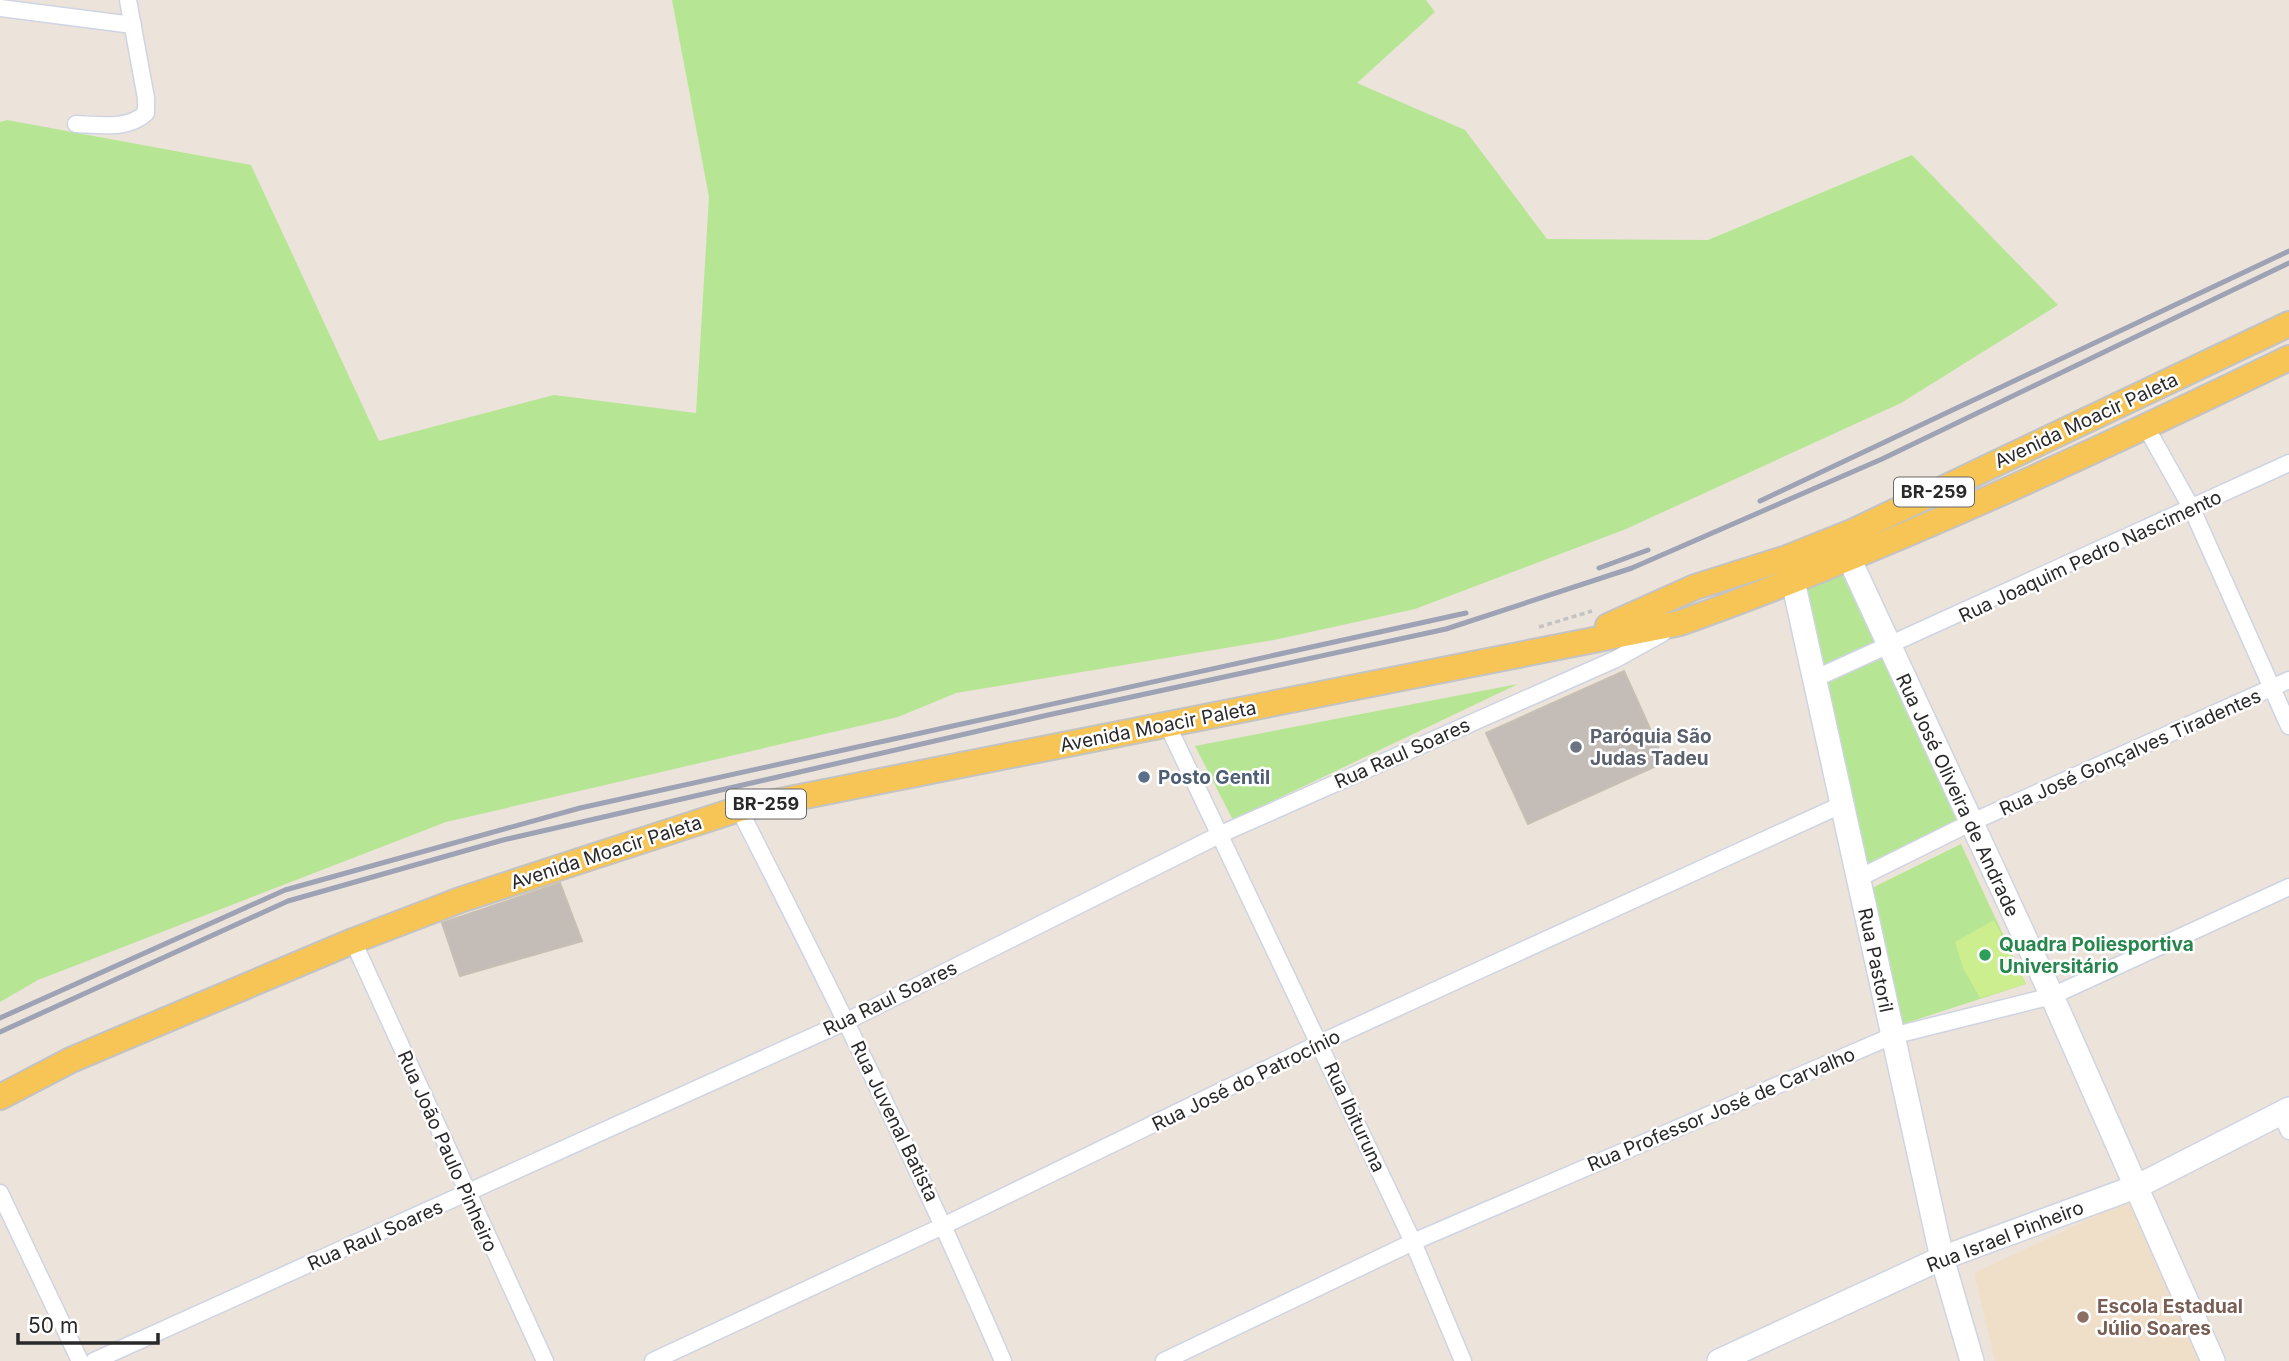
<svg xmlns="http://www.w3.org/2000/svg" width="2289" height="1361" font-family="Inter,sans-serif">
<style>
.education{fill:#efdfc8}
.green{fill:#b6e694}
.pitch{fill:#ccee8f}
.building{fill:#c4bdb7;stroke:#c7bfb4;stroke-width:2}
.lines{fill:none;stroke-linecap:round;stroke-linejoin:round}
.street-casing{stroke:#cfd4e3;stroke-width:19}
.secondary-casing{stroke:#cfd4e3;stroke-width:26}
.primary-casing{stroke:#c3c3c3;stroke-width:28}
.path{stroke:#c3c3c3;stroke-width:3.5;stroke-dasharray:5 3.5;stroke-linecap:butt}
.street{stroke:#fff;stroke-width:16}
.secondary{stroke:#fff;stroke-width:23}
.primary{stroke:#f7c555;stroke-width:24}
.rail{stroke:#9da2b5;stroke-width:5}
.worship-dot{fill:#6b7280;stroke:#fff;stroke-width:2.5}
.service-dot{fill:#5c6f8a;stroke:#fff;stroke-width:2.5}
.leisure-dot{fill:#2e9e5b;stroke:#fff;stroke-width:2.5}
.education-dot{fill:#8d6e63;stroke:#fff;stroke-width:2.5}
.labels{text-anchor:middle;stroke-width:5;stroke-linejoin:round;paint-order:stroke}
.shield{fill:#fff;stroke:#696969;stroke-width:2}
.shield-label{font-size:18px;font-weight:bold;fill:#292929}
.street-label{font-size:19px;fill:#292929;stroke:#fff}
.worship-label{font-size:19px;font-weight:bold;fill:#5b616d;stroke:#fff;text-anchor:start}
.service-label{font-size:19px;font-weight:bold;fill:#4e5e75;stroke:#fff;text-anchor:start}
.leisure-label{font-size:19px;font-weight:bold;fill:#27864d;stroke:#fff;text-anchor:start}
.education-label{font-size:19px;font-weight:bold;fill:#785e54;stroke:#fff;text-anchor:start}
</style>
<rect width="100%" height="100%" fill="#ece3da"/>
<path class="education" d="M2132,1199L2199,1361H1995L1974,1273Z"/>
<path class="green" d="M672,0H1426L1435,12L1357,83L1465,130L1547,239L1708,240L1912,155L2058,305L1901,403L1626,529L1415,609L1274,640L956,693L898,717L446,822L38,980L0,1002V122L7,120L251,165L379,441L554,395L696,413L709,197Z
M1847,562L1887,647L1814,676L1795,584Z
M1890,653L1959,823L1863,872L1816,681Z
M1518,684L1233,820L1195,746Z
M1961,844L2026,984L1900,1025L1870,889Z"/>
<path class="pitch" d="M1994,920L2026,984L1980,998L1963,968L1955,942Z"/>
<path class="building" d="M1624,671L1665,762L1528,824L1486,733Z
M560,883L582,941L460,976L442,923Z"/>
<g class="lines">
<defs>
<path id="street" d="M0,8L133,25
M76,124C99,125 128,130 146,113V98L128,0
M2146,427L2192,509L2289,726
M1814,679L2289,463
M1167,724L1413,1242L1463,1361
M739,809C832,991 922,1173 1003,1361
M1859,878L1970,823L2289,680
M353,941L545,1361
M2281,1113L2289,1131
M0,1193L80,1361
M94,1361L847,1021L1221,834L1616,659L1663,633
M653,1361L945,1225L1320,1043L1841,805
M1164,1361L1413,1242L1892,1036L2052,996L2289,887"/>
<path id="secondary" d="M1842,543L2052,996L2213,1361
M1789,563L1942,1258L1972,1361
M1719,1361L1942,1258L2138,1186L2289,1109"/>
<path id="primary" d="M1608,626L1695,587L1787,558L1852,532L2289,324
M0,1097L71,1060L353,941L460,900L739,809L1680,623C1888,549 2090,454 2289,358"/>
</defs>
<use href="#street" class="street-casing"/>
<use href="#secondary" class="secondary-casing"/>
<use href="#primary" class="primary-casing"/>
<path class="path" d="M1539,627L1592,611"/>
<use href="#street" class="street"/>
<use href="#secondary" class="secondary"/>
<use href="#primary" class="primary"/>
<path class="rail" d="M1760,501L2289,251
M1599,568L1648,550
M0,1018L285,890L580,808L1466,613
M0,1032L288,901L503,840L1048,715L1446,629L1632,568L1882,459L2289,263"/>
</g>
<circle class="worship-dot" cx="1576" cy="747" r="7"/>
<circle class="service-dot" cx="1144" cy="777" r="7"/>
<circle class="leisure-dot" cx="1985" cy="955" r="7"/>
<circle class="education-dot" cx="2083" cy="1317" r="7"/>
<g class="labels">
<g class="shield">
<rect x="1894" y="477.5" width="80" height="29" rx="5"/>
<rect x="726" y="789.5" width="80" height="29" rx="5"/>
</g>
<g class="shield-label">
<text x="1934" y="498">BR-259</text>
<text x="766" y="810">BR-259</text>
</g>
<g class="street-label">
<text transform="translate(2086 420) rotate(-25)" y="7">Avenida Moacir Paleta</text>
<text transform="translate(2090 556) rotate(-25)" y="7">Rua Joaquim Pedro Nascimento</text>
<text transform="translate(1158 726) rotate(-11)" y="7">Avenida Moacir Paleta</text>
<text transform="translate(2130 752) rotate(-24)" y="7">Rua José Gonçalves Tiradentes</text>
<text transform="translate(1402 753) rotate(-24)" y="7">Rua Raul Soares</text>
<text transform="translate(1958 795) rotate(65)" y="7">Rua José Oliveira de Andrade</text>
<text transform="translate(606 852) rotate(-18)" y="7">Avenida Moacir Paleta</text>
<text transform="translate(1876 960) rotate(78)" y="7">Rua Pastoril</text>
<text transform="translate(890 998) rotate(-26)" y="7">Rua Raul Soares</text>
<text transform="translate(1246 1080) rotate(-26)" y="7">Rua José do Patrocínio</text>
<text transform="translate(1721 1109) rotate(-23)" y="7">Rua Professor José de Carvalho</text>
<text transform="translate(1355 1117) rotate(65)" y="7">Rua Ibituruna</text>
<text transform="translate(895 1121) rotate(64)" y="7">Rua Juvenal Batista</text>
<text transform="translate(448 1151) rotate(66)" y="7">Rua João Paulo Pinheiro</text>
<text transform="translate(375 1235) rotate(-24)" y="7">Rua Raul Soares</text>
<text transform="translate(2005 1236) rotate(-21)" y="7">Rua Israel Pinheiro</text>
</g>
<g class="worship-label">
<text x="1590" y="743">Paróquia São<tspan x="1590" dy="22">Judas Tadeu</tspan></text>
</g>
<g class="service-label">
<text x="1158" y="784">Posto Gentil</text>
</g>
<g class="leisure-label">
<text x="1999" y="951">Quadra Poliesportiva<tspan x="1999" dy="22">Universitário</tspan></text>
</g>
<g class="education-label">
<text x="2097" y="1313">Escola Estadual<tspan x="2097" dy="22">Júlio Soares</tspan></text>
</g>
</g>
<path d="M18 1333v10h140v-10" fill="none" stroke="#292929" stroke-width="3.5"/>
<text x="28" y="1333" font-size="21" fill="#292929" stroke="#ffffff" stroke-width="5" paint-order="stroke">50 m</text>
</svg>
